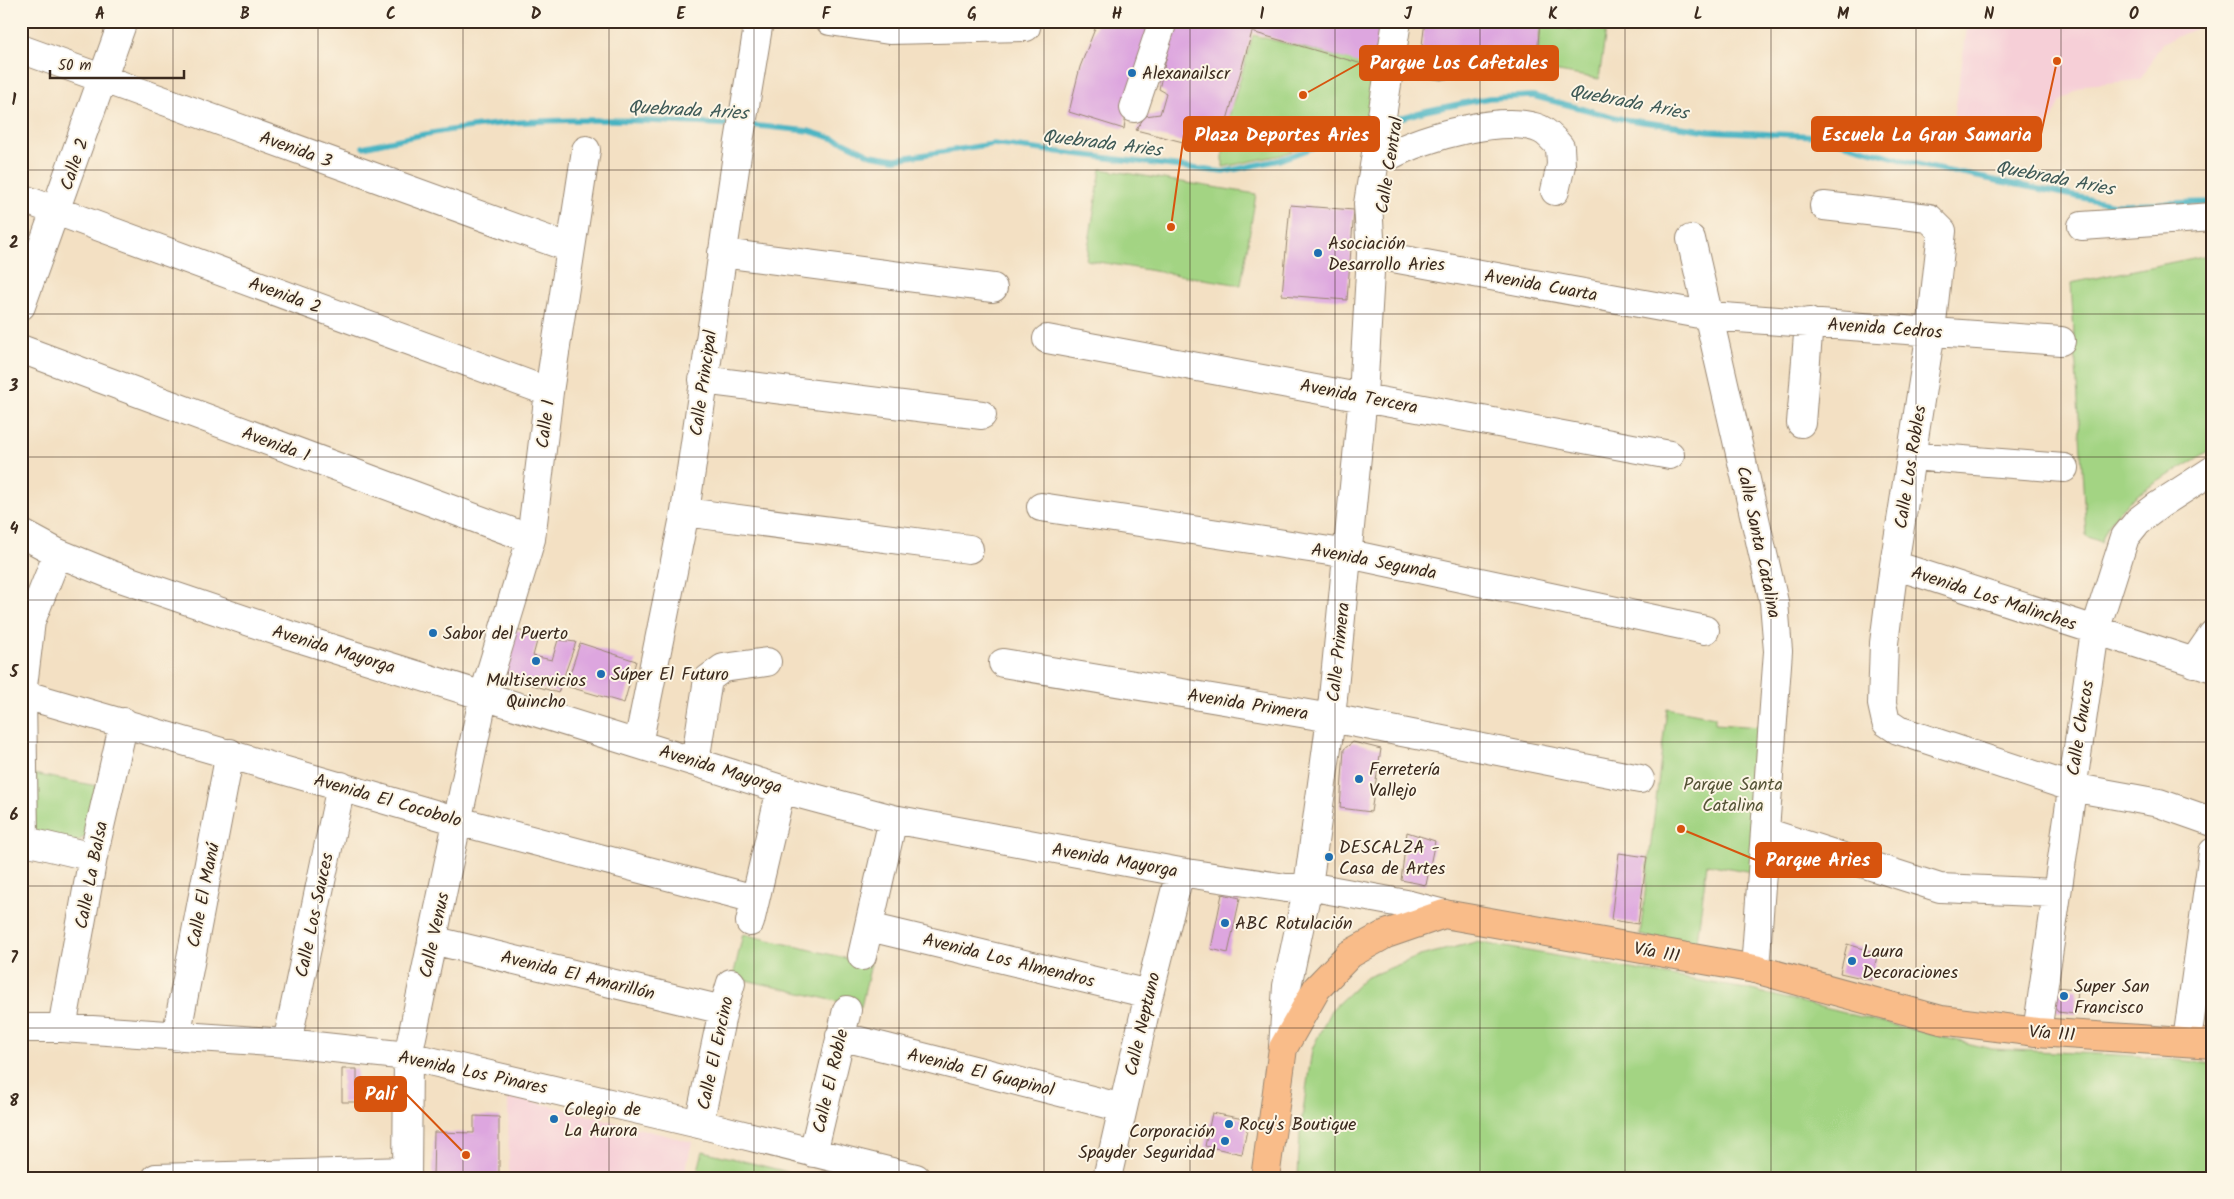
<svg xmlns="http://www.w3.org/2000/svg" width="2234" height="1199" font-family="Kalam,sans-serif">
<style>
.built{fill:#f6cfd7}
.green{fill:#a3d483;stroke:#6f7f50}
.lines{fill:none;stroke-linecap:round;stroke-linejoin:round}
.stream{stroke:#46b3c2;stroke-width:5.5}
.building{fill:#dda6df}
.minor-casing{stroke:#978570;stroke-width:30}
.major-casing{stroke:#978570;stroke-width:30}
.minor{stroke:#fff;stroke-width:28}
.major{stroke:#f9bc89;stroke-width:28}
.grid{fill:none;stroke:#3b2a1e;stroke-width:1;stroke-opacity:0.55}
.poi-dot{fill:#1f6fb2;stroke:#fcf5e5;stroke-width:2}
.labels{text-anchor:middle;stroke-width:4;stroke-linejoin:round;paint-order:stroke}
.poi-label{font-size:18px;fill:#3b2a1e;stroke:#fcf5e5;text-anchor:start}
.street-label{font-size:18px;fill:#3b2a1e;stroke:#fcf5e5}
.park-label{font-size:18px;fill:#555437;stroke:#fcf5e5}
.water-label{font-size:19px;font-style:italic;fill:#3f5a57;stroke:#fcf5e5}
.leader{fill:none;stroke:#d7540e;stroke-width:2}
.callout-dot{fill:#d7540e;stroke:#fcf5e5;stroke-width:2}
.callout{fill:#d7540e;stroke:#d7540e;stroke-width:2}
.callout-label{font-size:19px;text-anchor:middle;font-weight:bold;fill:#fff}
.neatline{fill:none;stroke:#3b2a1e;stroke-width:2}
.grid-label{font-size:16px;text-anchor:middle;font-weight:bold;fill:#3b2a1e}
</style>
<rect width="100%" height="100%" fill="#fcf5e5"/>
<filter id="ink" filterUnits="userSpaceOnUse"><feTurbulence type="fractalNoise" baseFrequency=".02" numOctaves="2"/><feDisplacementMap in="SourceGraphic" scale="10" xChannelSelector="R" yChannelSelector="G"/><feConvolveMatrix kernelMatrix="1 2 1 2 8 2 1 2 1" color-interpolation-filters="sRGB"/></filter>
<filter id="wash" filterUnits="userSpaceOnUse"><feTurbulence type="fractalNoise" baseFrequency=".0096" numOctaves="4" result="noise"/><feDisplacementMap in="SourceGraphic" scale="20" xChannelSelector="R" yChannelSelector="G"/><feGaussianBlur stdDeviation="1.12" result="paint"/><feColorMatrix in="noise" values="0 0 0 0 0 0 0 0 0 0 0 0 0 0 0 0 0 1.4 0 .05"/><feComposite in="paint" operator="in"/></filter>
<g filter="url(#wash)">
<rect width="100%" height="100%" fill="#f3e0c3"/>
<path class="built" d="M1968,21H2199L2200,27L2162,43L2140,80L2085,85L2061,101L2043,137L1953,126Z
M508,1095L692,1142L684,1178H509Z"/>
<path class="green" d="M1541,21H1567L1568,29L1581,30L1587,21L1607,22L1599,79L1536,68Z
M1253,35L1375,66L1367,124L1281,155L1223,167V137Z
M1101,169L1256,194L1241,285L1086,260Z
M2213,254V447C2177,477 2116,492 2101,542L2086,536L2071,283Z
M1667,708L1715,717V724L1761,727L1752,872L1707,864L1696,948L1640,935Z
M28,773L97,786L88,834L77,842L34,836Z
M743,934L871,964L861,1007L733,977Z
M1476,942L1751,990L1991,1049L2138,1056L2213,1064V1178H1298L1300,1132L1312,1049L1331,1010L1365,978L1420,956Z
M703,1151L812,1178H696Z"/>
<g class="lines">
<path class="stream" d="M1389,121L1425,111L1489,98L1533,96L1622,119L1710,131L1818,136L1928,167L2114,204L2213,202
M748,125L809,131L844,142L871,155L895,159L993,144L1223,172L1279,160L1373,126
M363,147C411,136 460,127 509,123C584,117 659,121 734,125"/>
</g>
<g id="blocks">
<path class="building" d="M1098,21H1153L1127,107L1124,129L1069,112L1080,67Z
M1175,21H1384L1376,68L1252,32L1225,127L1221,149L1187,143L1136,130L1145,116L1160,114L1166,93L1159,89Z
M1425,21H1540L1536,68L1482,72L1441,80L1418,77Z
M1290,205L1354,210L1347,300L1282,295Z
M514,630L539,634L533,656L552,660L558,640L576,642L558,693L508,677L503,662Z
M580,643L636,661L624,703L566,686Z
M1353,742L1381,749L1371,812L1340,808L1344,749Z
M1407,832L1435,841L1426,885L1401,880Z
M1619,853L1647,857L1638,924L1611,920Z
M1222,894L1240,898L1228,953L1211,949Z
M1847,944L1878,953L1871,980L1840,973Z
M2053,987L2077,989L2075,1014L2058,1012L2051,1003Z
M342,1069H357V1102H342Z
M1212,1113L1249,1120L1242,1154L1205,1146Z
M474,1116L499,1117V1178H433L434,1132L474,1133Z
M1224,1172L1243,1176V1178H1223Z"/>
</g>
</g>
<g filter="url(#ink)">
<use href="#blocks" fill-opacity="0" stroke="#978570" stroke-width="1"/>
<g class="lines">
<defs>
<path id="minor" d="M830,21L889,30L1026,27L1027,21
M21,49L570,248
M1134,108L1163,21
M1391,155C1424,137 1504,114 1540,129C1547,132 1555,141 1560,147L1561,165L1555,191
M21,198L549,392
M1824,206L1929,218L1942,231L1931,331L1894,565L1884,643L1882,704L1886,722L1898,730L2071,787L2159,803L2213,822
M2082,226L2213,217
M1691,239L1774,602L1778,651L1755,969
M722,253L993,288
M1371,254L1710,316L2061,341
M21,306L123,21
M1047,339L1670,455
M21,349L531,539
M703,380L982,415
M1801,423L1809,322
M1912,456L2064,468
M1041,507L1349,554L1705,630
M685,512L969,549
M21,533L58,553L112,575L289,635L781,789L893,819L1180,872L1286,888L1308,886L1406,904L1444,914
M1894,565L2213,668
M1003,663L1331,718L1640,779
M2193,663L2213,634
M22,694L458,821L755,899
M638,744L685,512L738,148L759,21
M695,762L708,679L723,668L767,662
M1765,832L1940,888L2057,893
M24,839L22,694L31,621L58,553
M21,840L93,857
M750,922L781,789
M869,927L1149,994
M432,940L723,1010
M862,956L893,819
M21,1028H62L287,1043L408,1056L699,1124L916,1178
M62,1028L93,857L124,722
M2037,1032L2095,631L2125,537L2138,521L2159,505L2213,470
M840,1036L1123,1108
M176,1037L230,753
M2187,1041L2213,852
M287,1043L341,786
M1283,1048L1287,986L1308,886L1331,718L1363,396L1371,254L1368,204L1397,21
M699,1124L723,1010L731,983
M813,1153L847,1010
M156,1178L407,1171
M407,1178L408,1056L484,694L531,539L549,392L586,150
M1107,1178L1149,994L1180,872"/>
<path id="major" d="M1265,1178L1283,1048L1317,988L1350,954L1386,934L1444,914L1755,969L1941,1020L2037,1032L2213,1044"/>
</defs>
<use href="#minor" class="minor-casing"/>
<use href="#major" class="major-casing"/>
<use href="#minor" class="minor"/>
<use href="#major" class="major"/>
</g>
</g>
<path class="grid" d="M173,21V1178M318,21V1178M463,21V1178M609,21V1178M754,21V1178M899,21V1178M1044,21V1178M1190,21V1178M1335,21V1178M1480,21V1178M1625,21V1178M1771,21V1178M1916,21V1178M2061,21V1178M21,170H2213M21,314H2213M21,457H2213M21,600H2213M21,742H2213M21,886H2213M21,1028H2213"/>
<g class="poi-dot">
<circle cx="1132" cy="73" r="5"/>
<circle cx="1318" cy="253" r="5"/>
<circle cx="433" cy="633" r="5"/>
<circle cx="536" cy="661" r="5"/>
<circle cx="601" cy="674" r="5"/>
<circle cx="1359" cy="779" r="5"/>
<circle cx="1329" cy="857" r="5"/>
<circle cx="1225" cy="923" r="5"/>
<circle cx="1852" cy="961" r="5"/>
<circle cx="2064" cy="996" r="5"/>
<circle cx="554" cy="1119" r="5"/>
<circle cx="1229" cy="1124" r="5"/>
<circle cx="1225" cy="1141" r="5"/>
</g>
<g class="labels">
<g class="poi-label">
<text x="1142" y="79">Alexanailscr</text>
<text x="1328" y="249">Asociación<tspan x="1328" dy="21">Desarrollo Aries</tspan></text>
<text x="443" y="639">Sabor del Puerto</text>
<text x="611" y="680">Súper El Futuro</text>
<text x="536" y="686" text-anchor="middle">Multiservicios<tspan x="536" dy="21">Quincho</tspan></text>
<text x="1369" y="775">Ferretería<tspan x="1369" dy="21">Vallejo</tspan></text>
<text x="1339" y="853">DESCALZA -<tspan x="1339" dy="21">Casa de Artes</tspan></text>
<text x="1235" y="929">ABC Rotulación</text>
<text x="1862" y="957">Laura<tspan x="1862" dy="21">Decoraciones</tspan></text>
<text x="2074" y="992">Super San<tspan x="2074" dy="21">Francisco</tspan></text>
<text x="564" y="1115">Colegio de<tspan x="564" dy="21">La Aurora</tspan></text>
<text x="1239" y="1130">Rocy's Boutique</text>
<text x="1215" y="1137" text-anchor="end">Corporación<tspan x="1215" dy="21">Spayder Seguridad</tspan></text>
</g>
<g class="street-label">
<text transform="translate(296 149) rotate(20)" y="6">Avenida 3</text>
<text transform="translate(74 164) rotate(-71)" y="6">Calle 2</text>
<text transform="translate(1389 165) rotate(-81)" y="6">Calle Central</text>
<text transform="translate(1541 285) rotate(10)" y="6">Avenida Cuarta</text>
<text transform="translate(285 295) rotate(20)" y="6">Avenida 2</text>
<text transform="translate(1885 328) rotate(4)" y="6">Avenida Cedros</text>
<text transform="translate(703 383) rotate(-82)" y="6">Calle Principal</text>
<text transform="translate(1359 396) rotate(11)" y="6">Avenida Tercera</text>
<text transform="translate(545 424) rotate(-83)" y="6">Calle 1</text>
<text transform="translate(276 444) rotate(20)" y="6">Avenida 1</text>
<text transform="translate(1910 467) rotate(-81)" y="6">Calle Los Robles</text>
<text transform="translate(1759 542) rotate(78)" y="6">Calle Santa Catalina</text>
<text transform="translate(1374 561) rotate(11)" y="6">Avenida Segunda</text>
<text transform="translate(1994 598) rotate(18)" y="6">Avenida Los Malinches</text>
<text transform="translate(334 649) rotate(17)" y="6">Avenida Mayorga</text>
<text transform="translate(1338 652) rotate(-84)" y="6">Calle Primera</text>
<text transform="translate(1248 704) rotate(9)" y="6">Avenida Primera</text>
<text transform="translate(2080 728) rotate(-81)" y="6">Calle Chucos</text>
<text transform="translate(721 769) rotate(17)" y="6">Avenida Mayorga</text>
<text transform="translate(388 800) rotate(16)" y="6">Avenida El Cocobolo</text>
<text transform="translate(1115 860) rotate(10)" y="6">Avenida Mayorga</text>
<text transform="translate(91 875) rotate(-79)" y="6">Calle La Balsa</text>
<text transform="translate(203 895) rotate(-79)" y="6">Calle El Manú</text>
<text transform="translate(314 915) rotate(-78)" y="6">Calle Los Sauces</text>
<text transform="translate(434 935) rotate(-78)" y="6">Calle Venus</text>
<text transform="translate(1657 952) rotate(10)" y="6">Vía 111</text>
<text transform="translate(1009 960) rotate(14)" y="6">Avenida Los Almendros</text>
<text transform="translate(578 975) rotate(14)" y="6">Avenida El Amarillón</text>
<text transform="translate(1142 1024) rotate(-77)" y="6">Calle Neptuno</text>
<text transform="translate(2052 1033) rotate(4)" y="6">Vía 111</text>
<text transform="translate(715 1053) rotate(-78)" y="6">Calle El Encino</text>
<text transform="translate(473 1072) rotate(12)" y="6">Avenida Los Pinares</text>
<text transform="translate(981 1072) rotate(14)" y="6">Avenida El Guapinol</text>
<text transform="translate(830 1081) rotate(-77)" y="6">Calle El Roble</text>
</g>
<g class="park-label">
<text x="1733" y="790">Parque Santa<tspan x="1733" dy="21">Catalina</tspan></text>
</g>
<g class="water-label">
<text transform="translate(1629 101) rotate(11)" y="7">Quebrada Aries</text>
<text transform="translate(688 109) rotate(3)" y="7">Quebrada Aries</text>
<text transform="translate(1102 142) rotate(7)" y="7">Quebrada Aries</text>
<text transform="translate(2055 177) rotate(11)" y="7">Quebrada Aries</text>
</g>
</g>
<path class="leader" d="M1303 95L1360 63M2057 61L2041 134M1171 227L1184 134M1681 829L1756 860M466 1155L406 1094"/>
<g class="callout-dot">
<circle cx="1303" cy="95" r="5"/>
<circle cx="2057" cy="61" r="5"/>
<circle cx="1171" cy="227" r="5"/>
<circle cx="1681" cy="829" r="5"/>
<circle cx="466" cy="1155" r="5"/>
</g>
<g class="callout">
<rect x="1360" y="46" width="198" height="34" rx="5"/>
<rect x="1812" y="117" width="229" height="34" rx="5"/>
<rect x="1184" y="117" width="195" height="34" rx="5"/>
<rect x="1756" y="843" width="125" height="34" rx="5"/>
<rect x="355" y="1077" width="51" height="34" rx="5"/>
</g>
<g class="callout-label">
<text x="1459" y="69">Parque Los Cafetales</text>
<text x="1927" y="141">Escuela La Gran Samaria</text>
<text x="1282" y="141">Plaza Deportes Aries</text>
<text x="1818" y="866">Parque Aries</text>
<text x="380" y="1100">Palí</text>
</g>
<rect width="2234" height="1199" fill="none" stroke="#fcf5e5" stroke-width="55"/>
<path d="M50 70v8h134v-8" fill="none" stroke="#3b2a1e" stroke-width="2.5"/>
<text x="58" y="70" font-size="15" fill="#3b2a1e" stroke="#fcf5e5" stroke-width="4" paint-order="stroke">50 m</text>
<rect x="28" y="28" width="2178" height="1144" class="neatline"/>
<g class="grid-label">
<text x="100" y="19">A</text>
<text x="245" y="19">B</text>
<text x="391" y="19">C</text>
<text x="536" y="19">D</text>
<text x="681" y="19">E</text>
<text x="826" y="19">F</text>
<text x="972" y="19">G</text>
<text x="1117" y="19">H</text>
<text x="1262" y="19">I</text>
<text x="1408" y="19">J</text>
<text x="1553" y="19">K</text>
<text x="1698" y="19">L</text>
<text x="1843" y="19">M</text>
<text x="1989" y="19">N</text>
<text x="2134" y="19">O</text>
<text x="14" y="105">1</text>
<text x="14" y="248">2</text>
<text x="14" y="391">3</text>
<text x="14" y="534">4</text>
<text x="14" y="677">5</text>
<text x="14" y="820">6</text>
<text x="14" y="963">7</text>
<text x="14" y="1106">8</text>
</g>
</svg>
